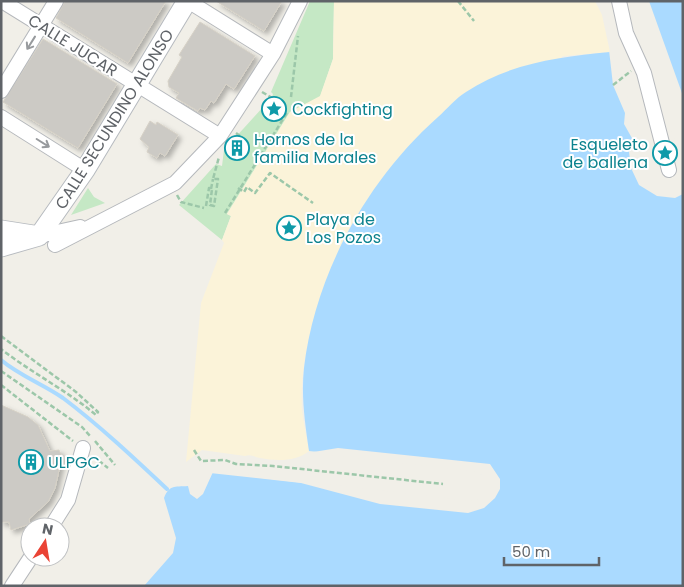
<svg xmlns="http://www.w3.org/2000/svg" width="684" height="587" font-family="Poppins,sans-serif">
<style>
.green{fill:#c5e8c5}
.sand{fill:#fbf3d9}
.water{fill:#aadaff}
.pier{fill:#f1efe8}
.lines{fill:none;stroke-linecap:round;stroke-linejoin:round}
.stream{stroke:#aadaff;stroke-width:4}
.building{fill:#cccac5;stroke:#d6d1c6;filter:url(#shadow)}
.street-casing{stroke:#b5b8bc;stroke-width:16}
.secondary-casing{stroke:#b6babf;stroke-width:21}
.path{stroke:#9cc7a9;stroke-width:2.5;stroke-dasharray:5 2.5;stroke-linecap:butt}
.street{stroke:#fff;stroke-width:14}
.secondary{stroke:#fff;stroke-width:19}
.oneway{stroke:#979a9d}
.labels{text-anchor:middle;stroke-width:4;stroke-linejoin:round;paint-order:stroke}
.street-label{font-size:16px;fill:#5f6368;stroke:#fff}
.culture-label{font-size:16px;fill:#0d838f;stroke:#fff;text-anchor:start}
</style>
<defs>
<filter id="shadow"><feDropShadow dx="3.5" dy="3.5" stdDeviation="2.5" flood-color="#0004"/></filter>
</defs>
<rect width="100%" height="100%" fill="#f1efe8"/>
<path class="green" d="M310,1H334L333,59L320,97L290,112L227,214L231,216L222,240L179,205L216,164L222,166L224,150L272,97L273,94L271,92Z
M88,188L94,197L105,203L71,215Z"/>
<path class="sand" d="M334,1H595L602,15L610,52L563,56L337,256C317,300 299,360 302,409C303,423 307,437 309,451C296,462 276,461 260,458C254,457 251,454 245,456L202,450L186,462L201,303L224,243L222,240L231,216L227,214L290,112L320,96L333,59Z"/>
<path class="water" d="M632,1H683V154Z
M610,52L644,171L660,185L679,183L683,176V586H144L173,553L176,538L164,498C169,485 174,487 188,486L190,494L197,499L203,494L213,472L470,503H475L487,494V478L473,468L309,451C305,423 301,397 304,368C315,274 367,180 438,117C447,109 456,98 466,92C510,63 559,57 610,52Z"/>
<path class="pier" d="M629,1H649L683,96V156L663,114Z
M609,50L612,52L646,149V169L660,182L677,181L683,173V194L675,198L657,196L639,185L631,168L629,152L633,140L624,124L625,113L613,85Z
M338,448L490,464L500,479V489L495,498L484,508L468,513L380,504L301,483L210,473L213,470L470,501L479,499L486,488L482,475L473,471L307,453Z"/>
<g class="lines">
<path class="stream" d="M1,360C20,376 43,384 63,398C100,426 134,458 167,489"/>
</g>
<path class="building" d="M65,1H166L128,63L56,18Z
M216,1H282L264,31Z
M200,22L255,56L234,89L226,84L214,103L211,101L205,110L200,108L198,111L176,98L179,93L169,87L168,81L182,57L179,55Z
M43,39L117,84L78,148L3,102Z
M150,121L156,125L157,122L178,135L165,156L160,153L157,158L147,152L149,147L140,139Z
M1,405L28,417L38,425L50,451L59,450L62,457L55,488L48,502L29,519L30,524L11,530L9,522H1Z"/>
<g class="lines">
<defs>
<path id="street" d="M2,1L220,136
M188,1L273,54
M619,1L626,33L644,73L669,170
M1,91L56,1
M1,117L85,170
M39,236L80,227
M55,245L175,183L220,136L273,54L300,1
M51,527L68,500L83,448
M12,586L31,557"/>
<path id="secondary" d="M1,230L33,235
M39,236L85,170L187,1
M1,247L39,236"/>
</defs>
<use href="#street" class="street-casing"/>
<use href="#secondary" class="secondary-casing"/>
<path class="path" d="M458,1L474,21
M613,85L631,71
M262,92L286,106
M291,97L298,36
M236,133L240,136L233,143L239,149L245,145L239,141C236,144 230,148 231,152L237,154L239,149
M238,188L244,192L247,187L255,193L270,173L313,203
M211,189L213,179
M177,195L181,202L204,208
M206,206L209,188L212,189L210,205L214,206L218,179H213L219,157
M225,213L288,111
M1,336L76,392L98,412L96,415C66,390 32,373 1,349
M1,371L82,427L91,437
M1,385L73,441
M95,441L115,465
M194,450L201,461L225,460L236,464L273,466L443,484
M93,456L108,468"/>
<use href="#street" class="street"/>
<use href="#secondary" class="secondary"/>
</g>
<defs><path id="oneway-shaft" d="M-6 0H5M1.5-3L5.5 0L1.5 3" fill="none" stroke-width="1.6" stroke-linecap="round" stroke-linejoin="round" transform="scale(1.25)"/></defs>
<g class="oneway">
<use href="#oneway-shaft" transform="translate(31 43) rotate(122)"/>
<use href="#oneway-shaft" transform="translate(43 143) rotate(32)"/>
</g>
<defs>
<symbol id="sight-ring" viewBox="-11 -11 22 22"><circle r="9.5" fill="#fff" stroke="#0f9aa8" stroke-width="1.5"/><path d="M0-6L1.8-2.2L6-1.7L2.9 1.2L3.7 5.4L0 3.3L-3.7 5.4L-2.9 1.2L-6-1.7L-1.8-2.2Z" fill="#0f9aa8"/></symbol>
<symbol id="building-ring" viewBox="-11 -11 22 22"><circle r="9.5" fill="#fff" stroke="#0f9aa8" stroke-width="1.5"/><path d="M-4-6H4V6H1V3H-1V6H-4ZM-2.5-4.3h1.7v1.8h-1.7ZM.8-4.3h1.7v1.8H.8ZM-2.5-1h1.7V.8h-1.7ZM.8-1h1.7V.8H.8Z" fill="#0f9aa8"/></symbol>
</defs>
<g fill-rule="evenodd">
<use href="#sight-ring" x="260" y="95" width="28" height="28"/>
<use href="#building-ring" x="223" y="134" width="28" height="28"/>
<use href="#sight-ring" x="651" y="139" width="28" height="28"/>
<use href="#sight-ring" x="275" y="214" width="28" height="28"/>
<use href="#building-ring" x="17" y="448" width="28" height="28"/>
</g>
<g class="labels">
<g class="street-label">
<text transform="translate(73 45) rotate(32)" y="6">CALLE JUCAR</text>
<text transform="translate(114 119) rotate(-58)" y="6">CALLE SECUNDINO ALONSO</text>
</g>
<g class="culture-label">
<text x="292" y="115">Сockfighting</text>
<text x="254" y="145">Hornos de la<tspan x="254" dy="18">familia Morales</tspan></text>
<text x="648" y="150" text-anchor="end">Esqueleto<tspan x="648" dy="18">de ballena</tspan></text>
<text x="306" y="225">Playa de<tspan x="306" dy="18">Los Pozos</tspan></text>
<text x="48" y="468">ULPGC</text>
</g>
</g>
<rect width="684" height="587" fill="none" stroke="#5f6368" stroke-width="5"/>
<g transform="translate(45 542) rotate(12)"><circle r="24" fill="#ffffff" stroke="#bfc1c3"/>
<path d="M0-4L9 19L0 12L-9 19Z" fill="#ea4335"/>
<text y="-8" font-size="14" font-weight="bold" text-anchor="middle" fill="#5f6368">N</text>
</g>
<path d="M504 557v8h95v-8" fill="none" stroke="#5f6368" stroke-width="2.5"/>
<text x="512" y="557" font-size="15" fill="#5f6368" stroke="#ffffff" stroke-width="4" paint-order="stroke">50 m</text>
</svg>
